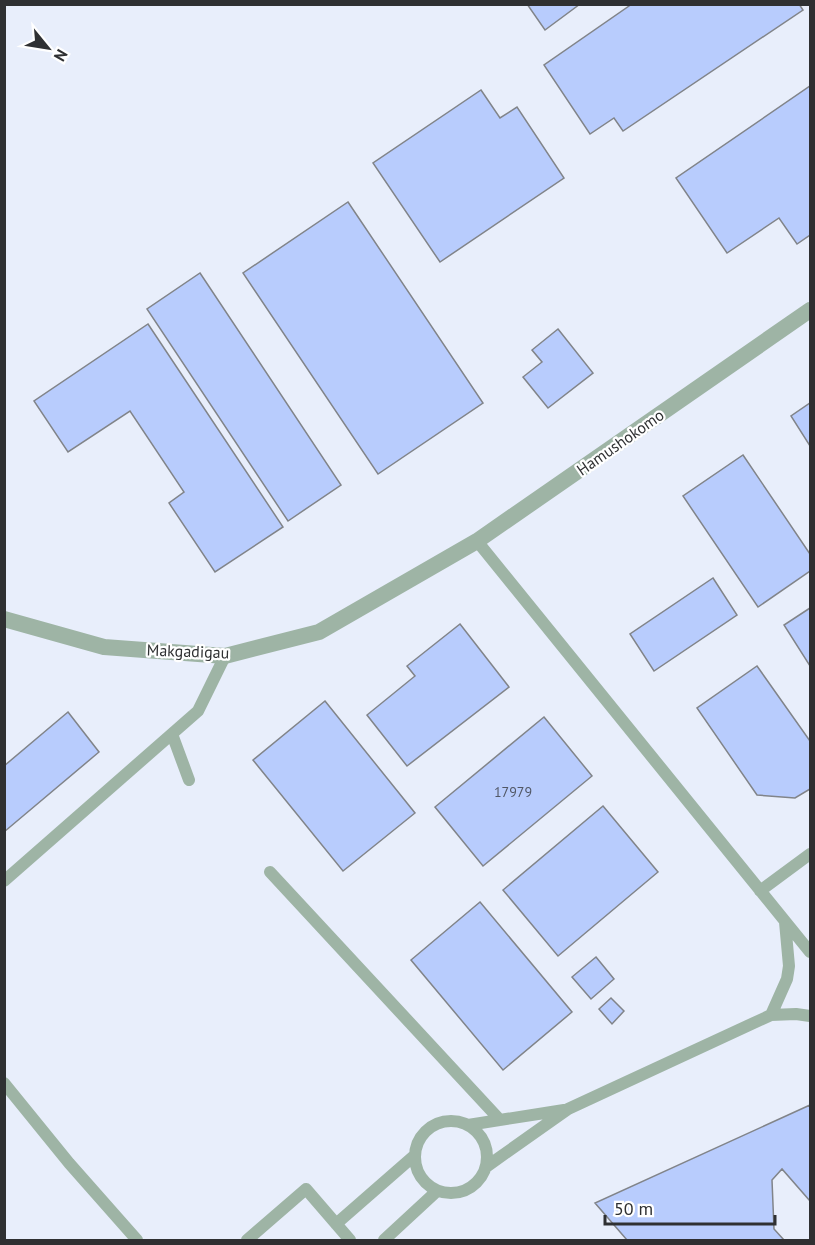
<svg xmlns="http://www.w3.org/2000/svg" width="815" height="1245" font-family="'PT Sans',sans-serif">
<style>
.built{fill:#e8eefb}
.building{fill:#b8ccfd;stroke:#818489;stroke-width:1.5}
.lines{fill:none;stroke-linecap:round;stroke-linejoin:round}
.service{stroke:#9eb4a5;stroke-width:12}
.minor{stroke:#9eb4a5;stroke-width:16}
.labels{text-anchor:middle;stroke-width:4.5;stroke-linejoin:round;paint-order:stroke}
.number-label{font-size:14px;fill:#515765}
.street-label{font-size:16px;fill:#2f3032;stroke:#fff}
</style>
<rect width="100%" height="100%" fill="#f6f9ff"/>
<path class="built" d="M5,5H810V1240H5Z"/>
<path class="building" d="M527,4H580L545,30Z
M632,4H799L803,10L623,131L614,118L590,134L544,65Z
M810,86V235L797,244L779,218L727,253L676,178Z
M481,90L500,118L517,107L564,178L440,262L373,163Z
M348,202L483,403L378,474L243,273Z
M200,273L341,485L288,521L147,309Z
M148,324L283,527L215,572L169,503L184,492L130,411L68,452L34,401Z
M558,329L593,373L548,408L523,377L542,362L532,350Z
M810,403V446L791,416Z
M743,455L810,554V571L758,607L683,496Z
M713,578L737,615L654,671L630,634Z
M810,608V666L784,625Z
M460,624L509,687L407,766L367,715L415,676L407,666Z
M757,666L810,741V789L795,798L757,795L697,708Z
M325,701L415,813L343,871L253,760Z
M68,712L99,752L4,832V766Z
M544,717L592,776L483,866L435,807Z
M603,806L658,872L558,956L503,890Z
M480,902L572,1012L503,1070L411,960Z
M596,957L614,979L591,999L572,977Z
M611,998L624,1011L612,1024L599,1009Z
M810,1105V1201L782,1169L772,1180L774,1229L784,1240H627L595,1203Z"/>
<g class="lines">
<path class="service" d="M477,541L810,952
M172,734L189,780
M270,872L500,1120
M4,881L198,711L225,656
M760,891L810,854
M771,1015L787,979L789,966L785,922
M4,1083L69,1163L137,1240
M415 1157a36 36 0 1 1 72 0a36 36 0 1 1-72 0Z
M468,1125L564,1110
M486,1167L568,1109L771,1015L796,1014L810,1016
M336,1224L415,1155
M247,1240L306,1189L350,1240
M384,1240L437,1191"/>
<path class="minor" d="M4,619L104,647L225,656L319,632L477,541L810,310"/>
</g>
<g class="labels">
<g class="number-label">
<text x="513" y="797">17979</text>
</g>
<g class="street-label">
<text transform="translate(620 442) rotate(-35)" y="6">Hamushokomo</text>
<text transform="translate(188 651) rotate(2)" y="6">Makgadigau</text>
</g>
</g>
<rect width="815" height="1245" fill="none" stroke="#2f3032" stroke-width="12"/>
<g transform="translate(48 48) rotate(120)" stroke="#ffffff" stroke-width="4.5" paint-order="stroke">
<path d="M0-4.5L10 22L0 15L-10 22Z" fill="#2f3032"/>
<text y="-9" font-size="16" font-weight="bold" text-anchor="middle" fill="#2f3032">N</text>
</g>
<path d="M605 1215v9h170v-9" fill="none" stroke="#2f3032" stroke-width="3"/>
<text x="614" y="1215" font-size="18" fill="#2f3032" stroke="#ffffff" stroke-width="4.5" paint-order="stroke">50 m</text>
</svg>
